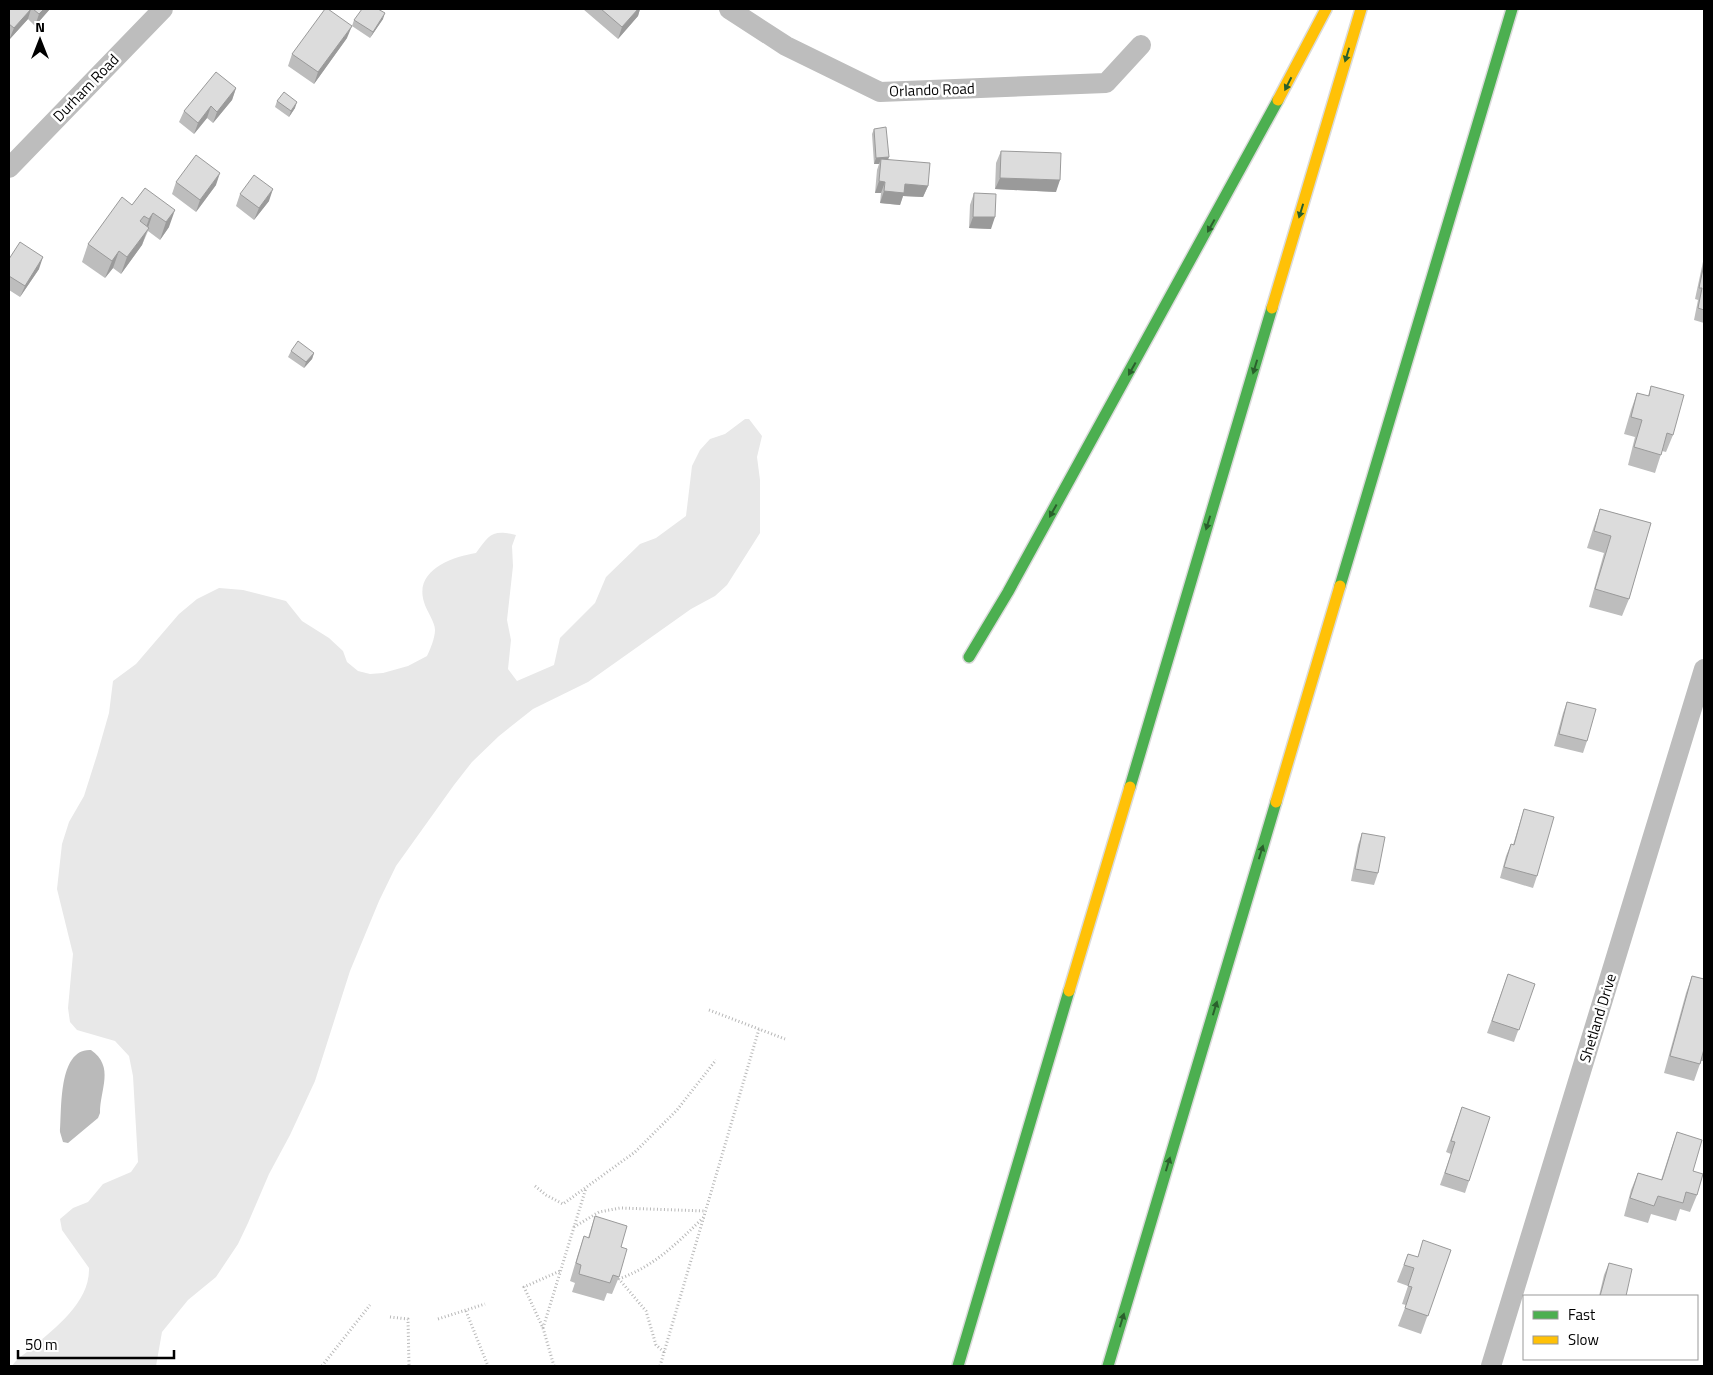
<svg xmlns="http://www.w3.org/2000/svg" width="1713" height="1375" font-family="'Titillium Web',sans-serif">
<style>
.green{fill:#e8e8e8}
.water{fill:#bababa}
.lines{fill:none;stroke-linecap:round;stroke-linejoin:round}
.fast-casing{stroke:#dbdbdb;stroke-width:14}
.slow-casing{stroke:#dbdbdb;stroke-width:14}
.path{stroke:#b8b8b8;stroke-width:3;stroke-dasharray:1 2.5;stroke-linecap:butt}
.street{stroke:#bdbdbd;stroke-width:20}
.fast{stroke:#4caf50;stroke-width:11}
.slow{stroke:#ffc107;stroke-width:11}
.wall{fill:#bdbdbd}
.shaded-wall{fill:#9a9a9a}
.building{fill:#dcdcdc;stroke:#9a9a9a}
.oneway{fill:#2a602c}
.labels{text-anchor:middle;stroke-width:5;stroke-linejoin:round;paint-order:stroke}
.street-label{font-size:15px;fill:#000;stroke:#fff}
</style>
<rect width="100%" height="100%" fill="#fff"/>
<path class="green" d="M745,419H749L762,436L757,457L760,480V533L727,585L715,596L691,609L588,682L533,709L499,736L472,762L454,785L396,866L379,901L350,971L315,1081L290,1135L269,1174L248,1223L238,1244L216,1277L188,1300L162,1332L156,1366H12C17,1358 25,1354 32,1348C56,1327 90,1302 89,1268L62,1230L60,1219L73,1208L88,1202L103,1184L131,1172L138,1162L133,1076L129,1056L115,1041L77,1030L70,1022L68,1008L73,954L57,889L62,844L69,822L84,796L97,755L109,713L113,681L136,664L179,614L197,599L219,588L243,590L286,601L302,621L329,638L343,651L347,662L358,671L370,674L383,673L408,666L427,656C430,650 435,638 435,630C435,622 426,610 424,602C414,570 452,557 476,553C489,535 492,529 516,535L512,546L513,566L507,620L511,640L508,669L517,681L554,665L560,638L595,603L606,577L640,544L656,538L686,516L692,466L700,450L710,439L725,434Z"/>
<path class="water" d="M91,1050C115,1067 100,1089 100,1113L98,1118L68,1143L63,1142L60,1132C62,1109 58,1048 91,1050Z"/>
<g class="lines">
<defs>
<path id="fast" d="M1340,586L1512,9
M969,657L1008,592L1278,100
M1130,787L1272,308
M958,1366L1069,991
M1108,1366L1276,802"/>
<path id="slow" d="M1278,100L1326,9
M1272,308L1361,9
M1276,802L1340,586
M1069,991L1130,787"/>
</defs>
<use href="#fast" class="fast-casing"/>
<use href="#slow" class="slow-casing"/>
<path class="path" d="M709,1010L785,1039
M535,1186L546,1195L563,1204L635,1152L677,1110L716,1060
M574,1227L599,1212L620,1208L706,1211
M466,1311L488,1366
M390,1317L408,1319L409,1366
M438,1319L485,1304
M543,1328L586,1188
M664,1352L656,1345L646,1311L619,1279C656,1265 676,1244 704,1217
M322,1366L370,1305
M554,1366L543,1328L524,1287L560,1271
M660,1366L759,1029"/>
<path class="street" d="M729,9L786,46L880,92L1106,83L1141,45
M9,168L163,9
M1491,1366L1704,669"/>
<use href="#fast" class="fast"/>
<use href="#slow" class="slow"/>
</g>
<path class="wall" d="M9,9H50L35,26L28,19L9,40Z
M583,9H640L638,16L618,39Z
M383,19L370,38L352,26L354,20Z
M347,38L314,84L288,66L292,54Z
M236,88L232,100L213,123L207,118L194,134L179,122L184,111Z
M277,101L295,108L289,117L275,107Z
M874,129L888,159L928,186L923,197L903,196L900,205L880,203L881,193H875L877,170L879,164H874L872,134Z
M1001,151L1056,192L995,189L996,163Z
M176,182L216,185L196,212L172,194Z
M145,188L169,227L160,240L148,231L142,245L121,274L113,268L105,278L82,262L88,244L132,205Z
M974,193L991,229L969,228L970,205Z
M240,194L269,201L254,220L236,206Z
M1704,257V323L1694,320L1698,300L1695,299Z
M9,259L39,269L20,297L9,290Z
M291,351L314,353L312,359L304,368L288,357Z
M1651,386L1673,435L1666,452L1662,451L1655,473L1628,465L1635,437L1624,434L1631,410L1637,393L1648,396Z
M1600,509L1651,523L1629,599L1622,616L1589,607L1604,553L1587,548L1594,526Z
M1567,702L1587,741L1583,753L1554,746L1563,713Z
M1524,809L1537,876L1533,888L1500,878L1506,856L1511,844L1513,845Z
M1362,833L1378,873L1374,885L1351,881L1358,845Z
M1508,974L1535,984L1514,1042L1487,1033Z
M1692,976L1704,979V1061H1701L1694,1081L1664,1073L1686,993Z
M1462,1107L1469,1181L1465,1193L1440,1185L1451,1154L1446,1152Z
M1677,1132L1693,1171L1697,1195L1690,1212L1680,1209L1676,1221L1651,1214L1648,1223L1624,1216L1631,1190L1638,1173L1661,1180L1671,1149Z
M595,1216L621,1247L619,1277L612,1294L607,1293L604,1301L572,1292L575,1283L570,1281L578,1254L584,1236L588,1238Z
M1451,1250L1421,1334L1398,1326L1406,1305L1402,1304L1408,1286L1397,1282L1408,1254L1417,1257Z
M1609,1263L1626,1296H1599L1604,1275Z"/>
<path class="shaded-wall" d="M31,9L28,19L9,40L14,28Z
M44,9H50L35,26L39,14Z
M638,9H640L638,16L618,39L622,27Z
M385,13L383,19L370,38L373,32Z
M352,26L347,38L314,84L318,72Z
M236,88L232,100L213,123L217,112Z
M297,102L295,108L289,117L291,111Z
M211,106L207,118L194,134L198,123Z
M889,157L887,163L881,159L879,164H874L876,158Z
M220,173L216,185L196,212L200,200Z
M1000,178L1060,180L1056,192L995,189Z
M879,181L885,182L881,193H875Z
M905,184L928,186L923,197L903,196L900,205L880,203L884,191Z
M273,189L269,201L254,220L259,208Z
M175,210L169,227L160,240L166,222Z
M153,213L142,245L121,274L127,257L143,236L149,219Z
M973,217H995L991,229L969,228Z
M119,251L113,268L105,278L112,261Z
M43,257L39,269L20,297L25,286Z
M314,353L312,359L304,368L306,362Z"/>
<path class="building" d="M9,9H31L14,28L9,24Z
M33,9H44L39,14Z
M325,9H328L352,26L318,72L292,54Z
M362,9H378L385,13L373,32L354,20Z
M601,9H638L622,27Z
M216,72L236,88L217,112L211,106L198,123L184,111Z
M284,92L297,102L291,111L277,101Z
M886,127L889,157L876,158L874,129Z
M1001,151L1061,153L1060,180L1000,178Z
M196,155L220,173L200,200L176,182Z
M881,159L930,163L928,186L905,184L904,193L884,191L885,182L879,181Z
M254,175L273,189L259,208L240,194Z
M145,188L175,210L166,222L153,213L149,219L144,216L140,221L149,228L127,257L119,251L112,261L88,244L122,197L132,205Z
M974,193L996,194L995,217H973Z
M20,242L43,257L25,286L9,276V259Z
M1704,264V310L1698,308L1702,288H1699Z
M298,341L314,353L306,362L291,351Z
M1651,386L1684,395L1673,435L1667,433L1661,455L1634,447L1642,420L1631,417L1637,393L1649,396Z
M1600,509L1651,523L1629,599L1595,589L1611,536L1594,531Z
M1567,702L1596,709L1587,741L1559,734Z
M1524,809L1554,817L1537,876L1504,867L1511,844L1514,845Z
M1362,833L1385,837L1378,873L1355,869Z
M1508,974L1535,984L1519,1030L1492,1021Z
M1692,976L1704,979V1049L1700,1064L1670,1056Z
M1462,1107L1490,1117L1469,1181L1445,1173L1455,1142L1451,1141Z
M1677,1132L1702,1140L1693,1171L1703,1174L1697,1195L1686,1192L1683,1203L1658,1196L1654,1206L1630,1198L1638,1173L1662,1180Z
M595,1216L627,1226L621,1247L627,1249L619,1277L613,1275L610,1283L579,1274L581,1265L576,1263L584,1236L589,1238Z
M1423,1240L1451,1250L1428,1316L1405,1308L1412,1287L1408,1286L1414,1268L1404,1265L1408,1254L1418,1257Z
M1609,1263L1632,1269L1626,1296H1600Z"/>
<defs><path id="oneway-solid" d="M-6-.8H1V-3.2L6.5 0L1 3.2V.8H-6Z" transform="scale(1.25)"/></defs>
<g class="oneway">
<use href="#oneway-solid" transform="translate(1347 55) rotate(107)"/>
<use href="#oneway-solid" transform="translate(1288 84) rotate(117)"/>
<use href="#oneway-solid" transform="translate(1301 211) rotate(107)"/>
<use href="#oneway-solid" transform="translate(1211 226) rotate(119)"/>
<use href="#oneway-solid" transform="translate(1255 367) rotate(107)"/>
<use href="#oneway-solid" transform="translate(1132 369) rotate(119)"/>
<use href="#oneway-solid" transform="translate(1053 511) rotate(119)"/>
<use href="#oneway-solid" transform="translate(1208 523) rotate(107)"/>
<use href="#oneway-solid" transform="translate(1261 852) rotate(-73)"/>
<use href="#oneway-solid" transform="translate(1215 1008) rotate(-73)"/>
<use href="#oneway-solid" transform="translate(1168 1164) rotate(-73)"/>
<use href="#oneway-solid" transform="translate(1122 1320) rotate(-73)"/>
</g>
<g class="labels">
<g class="street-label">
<text transform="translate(86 88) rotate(-46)" y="5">Durham Road</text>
<text transform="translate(932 90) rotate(-2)" y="5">Orlando Road</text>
<text transform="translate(1598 1018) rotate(-73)" y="5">Shetland Drive</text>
</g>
</g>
<rect width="1713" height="1375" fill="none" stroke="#000000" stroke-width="20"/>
<rect x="1523" y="1295" width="175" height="65" fill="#ffffff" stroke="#999999"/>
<rect x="1533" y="1311" width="25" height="8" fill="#4caf50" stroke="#999999"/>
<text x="1568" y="1320" font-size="15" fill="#000000">Fast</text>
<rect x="1533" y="1336" width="25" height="8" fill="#ffc107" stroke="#999999"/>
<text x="1568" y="1345" font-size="15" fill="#000000">Slow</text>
<g transform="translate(40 40)" stroke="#ffffff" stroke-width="4" paint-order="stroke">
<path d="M0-4L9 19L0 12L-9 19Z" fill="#000000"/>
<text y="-8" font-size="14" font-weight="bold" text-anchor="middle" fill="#000000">N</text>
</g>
<path d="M18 1350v8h156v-8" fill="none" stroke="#000000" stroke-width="2.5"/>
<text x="25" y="1350" font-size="15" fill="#000000" stroke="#ffffff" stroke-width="4" paint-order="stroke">50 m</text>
</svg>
